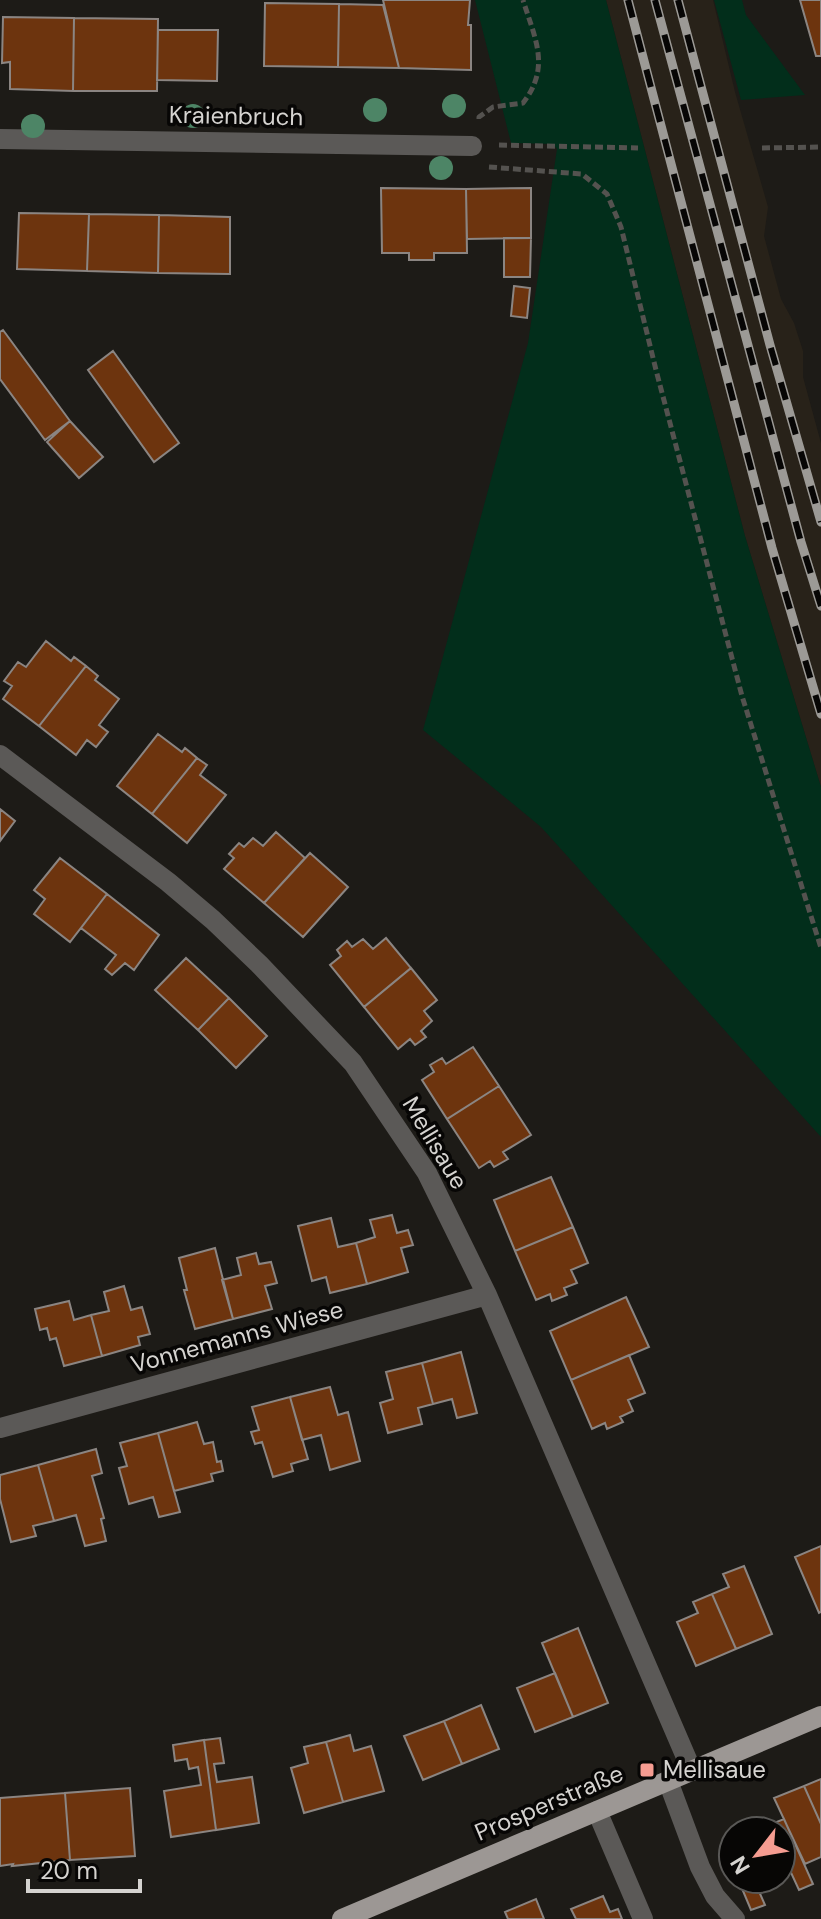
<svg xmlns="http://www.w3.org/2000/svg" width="821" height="1919" font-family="'DM Sans',sans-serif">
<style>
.built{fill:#282219}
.green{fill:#022e1b}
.building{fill:#6d340e;stroke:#8b8582;stroke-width:2}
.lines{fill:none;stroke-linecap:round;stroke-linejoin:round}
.path{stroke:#54524f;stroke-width:5;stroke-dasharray:8 4;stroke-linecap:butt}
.minor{stroke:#5b5957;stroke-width:20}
.major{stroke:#9c9794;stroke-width:20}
.rail-casing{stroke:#9c9a96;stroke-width:9}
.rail{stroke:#070605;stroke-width:6;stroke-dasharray:18;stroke-linecap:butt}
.tree{fill:#4d8566}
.poi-dot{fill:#f59c91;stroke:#070605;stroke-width:3}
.labels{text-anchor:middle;stroke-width:7;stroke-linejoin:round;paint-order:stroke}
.street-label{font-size:24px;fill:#d5d3d0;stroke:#070605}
.poi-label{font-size:24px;fill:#d5d3d0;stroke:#070605;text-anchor:start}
</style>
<rect width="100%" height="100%" fill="#1d1b17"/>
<path class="built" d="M606,0H713L735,92L768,207L764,236L781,299L794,323L803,351V377L821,443V787L745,536Z"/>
<path class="green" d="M475,0H606L745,536L821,787V1137L541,827L423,730L528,343L557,149L553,144L511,143Z
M714,0H742L746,15L805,95L741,100Z"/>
<path class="building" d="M383,0H470L468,25H471V70L399,68Z
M800,0H821V56H816Z
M265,3L339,4L338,67L264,66Z
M339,4L383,5L399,68L338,67Z
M3,17L74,18L73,91L10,89V62L2,63Z
M74,18L158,19L157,91H73Z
M158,30H218L217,81L157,80Z
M381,188L466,189L467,253H434V260H409V253H382Z
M531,188V238L467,239L466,189Z
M19,213L89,214L87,271L17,269Z
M89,214L159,215L158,273L87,271Z
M159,215L230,217V274L158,273Z
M504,238H531L530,277H504Z
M514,286L530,288L527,318L511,316Z
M3,330L70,421L45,440L0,379V332Z
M113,351L179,443L154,462L88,370Z
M70,421L103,457L79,478L47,442Z
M46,641L71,661L74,657L86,666L39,726L3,699L12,686L4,681L18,662L26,667Z
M86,666L98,676L95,680L119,699L99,725L108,732L96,747L87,740L76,755L39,726Z
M158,734L182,752L185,748L197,758L152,814L117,786Z
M197,758L207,765L200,775L226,795L187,843L152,814Z
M0,809L15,821L0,841Z
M276,832L305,858L264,903L224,869L234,858L229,854L239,843L244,847L253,838L263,846Z
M310,853L348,887L303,937L264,903Z
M60,858L107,894L70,942L34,914L45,899L34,890Z
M107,894L159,935L134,970L125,963L112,975L105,969L116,955L81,928Z
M386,938L411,968L364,1007L330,965L341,956L337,950L347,941L352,947L363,939L373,949Z
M186,958L229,998L198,1030L155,990Z
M411,968L437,1000L424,1011L432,1021L421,1031L426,1037L415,1045L410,1039L398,1049L364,1007Z
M229,998L267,1036L236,1068L198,1030Z
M473,1047L499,1086L447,1119L422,1080L434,1072L430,1065L442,1058L446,1064Z
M499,1086L531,1135L503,1152L508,1159L494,1167L490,1161L479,1168L447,1119Z
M551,1177L573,1227L515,1251L494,1200Z
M392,1215L397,1233L408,1230L413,1245L401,1248L408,1272L367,1284L356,1243L375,1237L370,1220Z
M331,1218L338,1247L356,1243L367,1284L330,1293L326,1277L312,1281L298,1226Z
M573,1227L588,1263L571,1270L577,1283L564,1288L567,1295L552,1301L550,1294L536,1300L515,1251Z
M215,1248L233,1319L195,1329L184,1290H187L179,1258Z
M256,1253L259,1264L271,1262L277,1283L265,1286L272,1309L233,1319L222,1280L241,1275L237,1258Z
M124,1286L131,1310L142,1307L150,1334L138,1337L140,1345L102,1356L91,1315L109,1311L104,1292Z
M626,1297L649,1347L571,1380L550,1331Z
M69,1301L74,1320L91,1315L102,1356L64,1366L56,1338L50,1340L47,1328L40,1330L35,1309Z
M461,1352L477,1413L457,1418L452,1399L433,1404L422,1363Z
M629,1355L645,1393L628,1400L633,1411L620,1417L623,1422L607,1429L605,1423L592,1429L571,1380Z
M422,1363L433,1404L418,1408L422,1424L388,1433L380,1403L393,1399L386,1372Z
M330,1387L338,1415L348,1412L360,1461L330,1470L321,1435L302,1440L290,1397Z
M290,1397L308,1459L291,1464L293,1471L273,1477L262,1442L255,1444L251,1432L259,1430L252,1407Z
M197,1422L204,1444L213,1442L217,1462L221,1461L223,1471L211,1474L213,1481L174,1491L158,1433Z
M158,1433L180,1512L159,1517L153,1497L129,1504L119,1468L127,1466L120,1443Z
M96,1449L102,1473L92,1476L104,1518L101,1519L106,1541L85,1546L76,1515L54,1521L38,1465Z
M38,1465L54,1521L33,1526L36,1536L11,1542L0,1499V1475Z
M821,1546V1612L819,1613L795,1557Z
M744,1566L772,1634L736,1649L712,1594L729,1587L723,1574Z
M712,1594L736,1649L696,1666L677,1622L698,1613L693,1602Z
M578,1628L608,1703L573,1717L542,1643Z
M555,1673L573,1717L535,1732L517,1688Z
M481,1705L499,1749L462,1764L444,1721Z
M444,1721L462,1764L423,1780L404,1736Z
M350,1735L354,1751L371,1746L384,1791L343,1802L326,1742Z
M220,1738L224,1763L214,1764L217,1782L252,1777L259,1823L216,1830L204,1740Z
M204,1740L216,1830L171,1837L164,1791L201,1785L198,1767L189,1769L187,1759L175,1761L173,1745Z
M326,1742L343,1802L304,1813L291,1768L308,1763L304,1747Z
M821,1779V1824L804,1786Z
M804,1786L821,1824V1857L805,1864L774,1798Z
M130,1788L135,1856L70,1860L65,1793Z
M65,1793L70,1860L12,1866L13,1864L0,1866V1798Z
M784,1819L813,1884L799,1890L788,1866L781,1869V1831H754Z
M738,1879H757L754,1880L765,1905L751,1910Z
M603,1896L610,1912L618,1909L622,1919H576L571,1909Z
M536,1899L544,1919H508L505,1912Z"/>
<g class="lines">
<path class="path" d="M479,119V117L493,107L523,103C551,67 535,39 523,0
M499,145L638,148
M762,148L821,147
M489,167L582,174L607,194L621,227L656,370L742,696L821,948"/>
<path class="minor" d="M0,139L472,146
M0,755L168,882L213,920L259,964L353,1063L427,1173L487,1295L692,1771
M0,1428L487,1295
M668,1781L700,1867L715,1896L735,1919
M597,1811L643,1919"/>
<path class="major" d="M342,1919L821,1716"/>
<defs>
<path id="rail" d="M628,0L772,548L821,714
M655,0L801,542L821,606
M678,0L770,345L821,522"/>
</defs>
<use href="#rail" class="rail-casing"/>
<use href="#rail" class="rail"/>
</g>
<g class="tree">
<circle cx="454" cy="106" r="12"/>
<circle cx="375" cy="110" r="12"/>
<circle cx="193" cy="116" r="12"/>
<circle cx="33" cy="126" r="12"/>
<circle cx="441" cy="168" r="12"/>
</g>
<rect class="poi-dot" x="639" y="1762" width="16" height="16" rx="4"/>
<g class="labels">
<g class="street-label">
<text transform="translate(236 116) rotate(1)" y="8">Kraienbruch</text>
<text transform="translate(435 1143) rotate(59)" y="8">Mellisaue</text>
<text transform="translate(237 1337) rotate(-15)" y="8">Vonnemanns Wiese</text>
<text transform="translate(549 1803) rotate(-23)" y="8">Prosperstraße</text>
</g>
<g class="poi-label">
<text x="663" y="1778">Mellisaue</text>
</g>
</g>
<g transform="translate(757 1855) rotate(239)"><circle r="38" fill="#070605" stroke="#595856" stroke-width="2"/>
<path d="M0-6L14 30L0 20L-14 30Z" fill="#f59c91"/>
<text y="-12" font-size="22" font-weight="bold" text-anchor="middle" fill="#d5d3d0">N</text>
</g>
<path d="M28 1879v12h112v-12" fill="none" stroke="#d5d3d0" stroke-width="4"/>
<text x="40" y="1879" font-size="24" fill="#d5d3d0" stroke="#070605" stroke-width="6" paint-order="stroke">20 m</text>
</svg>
